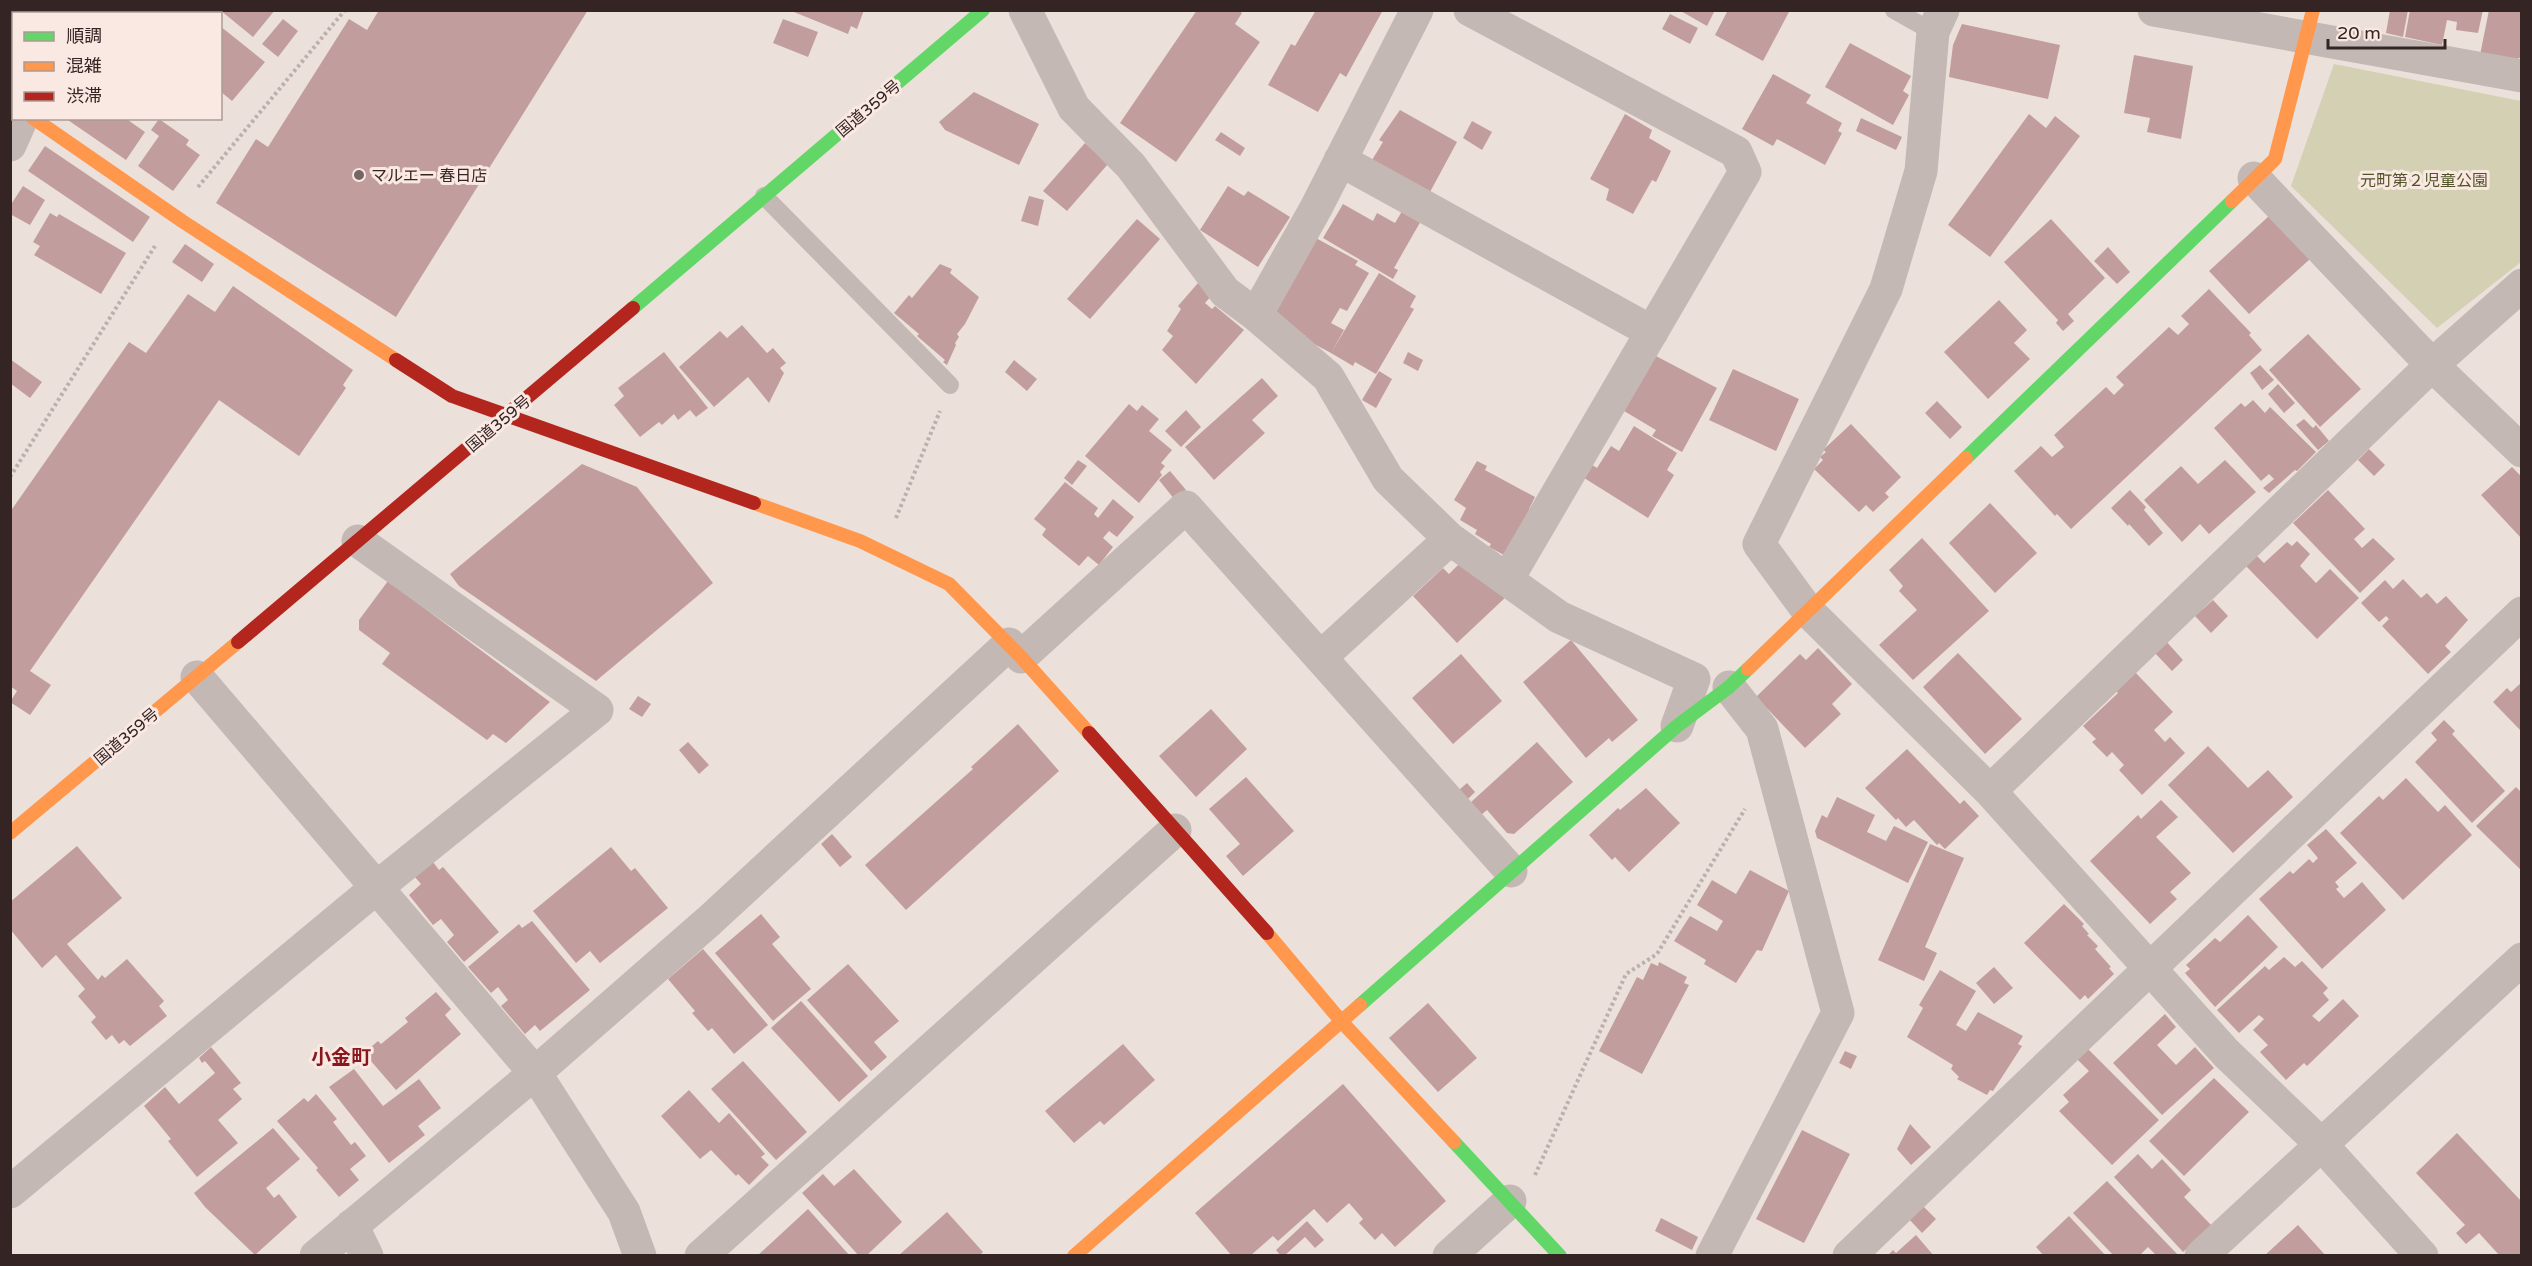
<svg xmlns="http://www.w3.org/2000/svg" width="2532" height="1266" font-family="'Varela Round','Noto Sans JP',sans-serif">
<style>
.green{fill:#d3d0b4}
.building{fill:#c19e9d}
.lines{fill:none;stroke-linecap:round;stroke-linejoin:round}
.path{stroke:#bcb0ae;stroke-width:4;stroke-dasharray:3 3;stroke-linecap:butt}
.lane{stroke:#c4b8b5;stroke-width:18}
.street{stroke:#c4b8b5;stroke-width:33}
.fast{stroke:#63d668;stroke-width:14}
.slow{stroke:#ff974d;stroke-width:14}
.jam{stroke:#b3261e;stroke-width:14}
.poi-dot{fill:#746664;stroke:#fae8e2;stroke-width:2}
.labels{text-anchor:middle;stroke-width:6;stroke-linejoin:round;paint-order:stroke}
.street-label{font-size:16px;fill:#342524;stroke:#fae8e2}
.poi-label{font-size:16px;fill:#342524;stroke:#fae8e2;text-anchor:start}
.park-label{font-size:16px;fill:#505427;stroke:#fae8e2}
.quarter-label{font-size:20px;font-weight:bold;fill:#88181e;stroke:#fae8e2}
</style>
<rect width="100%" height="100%" fill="#ece0db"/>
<path class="green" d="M2334,64L2521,101V262L2437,328L2291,186Z"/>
<path class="building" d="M220,10H275L253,37Z
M379,10H588L396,317L216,203L256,139L268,147L349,19L367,30Z
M789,10H864L857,29L851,26L848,34Z
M1197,10H1238L1242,13L1235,24L1260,42L1176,162L1120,123Z
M1316,10H1383L1346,77L1340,73L1318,112L1268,85L1291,44L1295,46Z
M1679,10H1715L1707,26Z
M1728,10H1790L1763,61L1715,35Z
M2390,10H2408L2403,37L2386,33Z
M2410,10H2483L2478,33L2456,30L2457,22L2447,20L2442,45L2405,37Z
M2489,10H2522V58H2518V62L2480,55Z
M10,11L14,14V65L10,62Z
M1670,14L1698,28L1690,44L1662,29Z
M283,19L298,31L278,57L262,44Z
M783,19L818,32L808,57L773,43Z
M1962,24L2060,45L2048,99L1949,77L1953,45Z
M220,26L265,62L232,101L220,91Z
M1850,43L1911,76L1903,91L1909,95L1893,125L1825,87Z
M2134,55L2193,66L2181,139L2147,132L2150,118L2124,113Z
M1773,74L1811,95L1806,103L1842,123L1838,131L1842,133L1825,165L1777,139L1773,146L1742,129Z
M974,92L1039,124L1019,165L945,130L939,122Z
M1400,110L1457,142L1430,192L1372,160L1383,142L1379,140Z
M1625,114L1652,130L1649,138L1671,151L1656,182L1652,180L1633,214L1606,200L1609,189L1590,179Z
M2029,114L2046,128L2055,116L2080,136L1990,257L1948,225Z
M65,118H125L145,132L126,160Z
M1861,118L1902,137L1896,150L1856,131Z
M159,119L189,140L186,145L200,155L173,191L138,166L159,136L151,130Z
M1472,121L1492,132L1482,150L1463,138Z
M1221,132L1245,148L1240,156L1215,140Z
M1085,143L1108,164L1067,211L1043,191Z
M45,146L150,217L133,242L28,171Z
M23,186L45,200L30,225L10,214V206Z
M1228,186L1244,196L1248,191L1290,217L1258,267L1200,230Z
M1029,196L1044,200L1038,226L1021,221Z
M1343,204L1373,221L1377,213L1395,223L1404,208L1422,219L1394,268L1398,270L1393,279L1323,238Z
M50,213L57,217L59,214L126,253L101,294L34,255L40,246L33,242Z
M2269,216L2310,259L2249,314L2209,271Z
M1137,219L1160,239L1090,319L1067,299Z
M2051,219L2105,278L2068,314L2074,321L2063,331L2056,323L2058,320L2004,262Z
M1314,237L1358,261L1355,265L1369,273L1347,311L1340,308L1331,323L1344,330L1331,353L1305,339L1306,336L1273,318Z
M185,244L214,264L202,282L172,262Z
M2108,247L2130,272L2117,284L2094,261Z
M940,264L952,269L950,273L979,297L965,324L957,334L959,337L955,343L956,345L947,365L943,362L945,360L917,336L919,334L894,313L909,295L912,298Z
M1379,273L1416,296L1410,307L1414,309L1376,374L1355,362L1353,366L1331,353Z
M1198,283L1212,295L1205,303L1212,309L1215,306L1244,330L1196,384L1162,350L1173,336L1167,331L1181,309L1178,306Z
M233,286L353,370L343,385L346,388L299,456L219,400L30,671L51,685L30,715L10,702L17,691L10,686V512L129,342L146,353L188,294L215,312Z
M2209,289L2251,333L2249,335L2262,350L2071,529L2057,514L2055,516L2014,471L2041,446L2052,457L2064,447L2054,435L2106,387L2114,395L2124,385L2116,377L2169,327L2178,335L2189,324L2181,316Z
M1999,300L2027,330L2014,343L2030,359L1988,399L1944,352Z
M742,325L767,353L773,348L786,363L780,368L784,373L769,403L748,377L714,407L679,367L720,331L727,338Z
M2308,334L2361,389L2320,427L2269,370Z
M664,352L708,408L696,417L690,410L678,420L674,414L662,425L659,422L640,437L614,405L624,396L618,388Z
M1408,352L1423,360L1418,371L1403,363Z
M1654,355L1717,388L1682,452L1652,436L1656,430L1624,411Z
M10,359L42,382L30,398L10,383Z
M1014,360L1037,379L1027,391L1005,372Z
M2260,365L2274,380L2262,390L2250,373Z
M1733,369L1799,399L1776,451L1709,420Z
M1379,371L1392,379L1376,408L1362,400Z
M1262,378L1278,396L1252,420L1265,433L1214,480L1185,447Z
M2278,384L2295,403L2284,413L2268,394Z
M2253,400L2265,413L2270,407L2316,452L2297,471L2295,470L2269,493L2263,488L2274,479L2269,474L2261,481L2214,428L2241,403L2245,407Z
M1937,401L1962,427L1950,439L1925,413Z
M1129,404L1137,411L1142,405L1159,419L1149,431L1172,450L1161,463L1165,466L1160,472L1162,475L1139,503L1085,456Z
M1186,410L1201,427L1181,447L1165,431Z
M2304,419L2313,428L2316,425L2329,441L2318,450L2296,425Z
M1851,424L1901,477L1885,493L1889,497L1873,512L1866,505L1859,512L1814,469L1823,460L1820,457L1826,452L1823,450Z
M1634,426L1677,453L1667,470L1674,475L1648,518L1581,476L1589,463L1597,468L1611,446L1619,451Z
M2369,449L2385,465L2374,476L2358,460Z
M1078,460L1087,466L1072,485L1064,478Z
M2225,460L2256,492L2209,534L2200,524L2182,542L2144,500L2181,466L2198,484Z
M1477,461L1487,466L1485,470L1535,497L1529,509L1532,510L1504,555L1489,547L1491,544L1475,534L1477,530L1460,520L1466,508L1454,500Z
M582,464L637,487L713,583L596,681L459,586L450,574Z
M2512,467L2522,477V539L2481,495Z
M1170,471L1186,490L1175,500L1159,480Z
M1065,482L1098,508L1094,514L1098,518L1113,499L1134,517L1117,537L1109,531L1103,538L1113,547L1099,565L1088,556L1079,566L1044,537L1042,535L1046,529L1034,519Z
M2130,490L2146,507L2144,510L2163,533L2149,546L2129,524L2128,526L2111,508Z
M2328,490L2365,529L2354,539L2362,548L2373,538L2395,559L2360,593L2293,523Z
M1990,503L2037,553L1995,593L1949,543Z
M1922,538L1989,611L1913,680L1879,645L1917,610L1899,591L1903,586L1889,570Z
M2297,541L2310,554L2300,566L2316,583L2330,569L2359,598L2317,639L2246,566L2257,556L2264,563L2287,542L2292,546Z
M1461,562L1507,596L1457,643L1413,596L1443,568L1449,574Z
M2403,579L2421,598L2427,593L2437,604L2446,596L2468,620L2445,646L2451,652L2428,674L2382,626L2389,619L2386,616L2379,622L2361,603L2385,580L2393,589Z
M388,581L550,702L506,743L493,734L487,740L382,664L390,653L359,630V620Z
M2213,600L2228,616L2211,633L2195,616Z
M1571,640L1638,720L1612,742L1609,738L1586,758L1523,682Z
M2165,640L2183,660L2172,671L2154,652Z
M1818,648L1852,684L1832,704L1841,714L1805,748L1756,697L1800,654L1806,660Z
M1958,653L2022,719L1985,754L1923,687Z
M1461,654L1502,701L1453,744L1412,698Z
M2134,671L2173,712L2154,730L2165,742L2170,737L2185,753L2142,795L2119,770L2124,765L2112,752L2107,757L2092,742L2096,739L2083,726L2118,693L2114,689Z
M2522,682V732L2493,702L2507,688L2511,692Z
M638,696L651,704L642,717L629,709Z
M1211,709L1247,749L1196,797L1159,756Z
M2444,720L2455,731L2452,734L2505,791L2472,823L2415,762L2437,740L2431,733Z
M1018,724L1059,771L906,910L865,865L973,769L971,767Z
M688,742L709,765L699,774L679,750Z
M1537,742L1573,782L1514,834L1507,833L1487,810L1481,815L1470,803Z
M2208,746L2248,788L2268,770L2293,797L2233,853L2168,785Z
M1907,749L1960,804L1964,800L1979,816L1945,849L1939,843L1937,845L1914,820L1906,827L1898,818L1896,820L1865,788Z
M1246,777L1294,831L1243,876L1226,856L1240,844L1209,809Z
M2406,778L2438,812L2445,805L2472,835L2403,900L2340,833L2379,796L2383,800Z
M1467,783L1475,792L1467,800L1459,790Z
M2516,787L2522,793V871L2476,826Z
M1646,788L1680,823L1629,872L1615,857L1612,860L1589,835L1618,808L1620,810Z
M1837,797L1875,815L1867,832L1886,841L1894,826L1928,842L1908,883L1817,838L1815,831L1822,815L1827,818Z
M2161,800L2178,817L2156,837L2191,873L2170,892L2177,899L2150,924L2090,861L2138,815L2141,819Z
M2326,829L2357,863L2335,882L2339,887L2336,889L2344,898L2362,882L2386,910L2322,969L2259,899L2290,871L2293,874L2309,859L2313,863L2318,858L2307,845Z
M832,834L852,857L840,867L821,844Z
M1930,844L1964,858L1925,947L1937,953L1924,981L1878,960Z
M77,846L122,898L67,944L98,980L102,975L105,978L127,959L164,1001L159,1006L167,1016L130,1046L124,1040L119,1044L112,1035L106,1040L91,1022L96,1017L78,996L85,989L56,955L42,968L10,929V902Z
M611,847L631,871L635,868L668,908L600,963L590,951L576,963L533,911Z
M433,862L439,870L443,867L499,932L464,962L447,942L454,935L441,919L433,925L409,895L421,884L415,877Z
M1750,870L1789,891L1762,951L1757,950L1736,983L1704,964L1706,960L1674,941L1690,916L1717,931L1723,921L1697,905L1712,880L1736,894Z
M2064,904L2084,924L2082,926L2089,934L2087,935L2098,946L2095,949L2111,967L2109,968L2114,974L2088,999L2085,995L2080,1000L2024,943Z
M761,914L780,937L772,944L811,989L773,1021L715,953Z
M2248,915L2278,947L2215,1007L2185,973L2190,969L2186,965L2215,938L2220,942Z
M532,921L590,990L540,1031L535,1025L525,1034L501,1006L508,1000L498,987L491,993L468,967L519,924L522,928Z
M703,949L768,1025L734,1054L712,1028L708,1031L692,1013L695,1011L668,979Z
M2284,957L2295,967L2302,961L2328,988L2323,993L2329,1000L2312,1016L2319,1022L2343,999L2359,1016L2307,1066L2304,1063L2286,1080L2260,1052L2268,1045L2253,1030L2264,1019L2259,1015L2239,1033L2217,1010L2265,966L2269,970Z
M1659,962L1687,977L1684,983L1689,985L1642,1074L1599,1051L1637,977L1643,980L1651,963L1658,966Z
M848,964L899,1021L874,1042L887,1057L871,1071L807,1000Z
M1994,967L2013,988L1994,1004L1976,983Z
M1940,970L1976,991L1956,1025L1966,1031L1978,1012L2023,1036L2018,1044L2022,1046L1993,1091L1990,1090L1987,1095L1957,1079L1959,1077L1951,1069L1953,1065L1907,1037L1923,1008L1919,1005Z
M436,992L451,1009L445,1015L461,1034L396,1090L364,1053L378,1041L381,1044L408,1022L405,1018Z
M801,1001L868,1076L839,1102L771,1028Z
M1428,1003L1477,1058L1438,1092L1389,1038Z
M2165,1014L2176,1027L2157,1045L2176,1065L2195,1047L2214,1068L2162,1115L2113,1063Z
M1123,1044L1155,1080L1104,1125L1100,1121L1074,1143L1045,1111Z
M211,1047L241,1083L233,1089L242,1099L218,1120L238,1143L197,1177L168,1141L171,1139L144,1106L165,1087L179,1104L215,1073L205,1061L202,1063L199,1058Z
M2087,1048L2159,1120L2112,1165L2059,1111L2069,1102L2063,1095L2089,1071L2076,1058Z
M1845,1051L1857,1056L1851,1069L1839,1063Z
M743,1061L807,1132L776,1160L711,1089Z
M354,1069L383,1106L419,1079L441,1108L418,1126L425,1135L389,1163L329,1087Z
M2214,1078L2249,1112L2184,1176L2149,1141Z
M1343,1084L1446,1201L1395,1247L1382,1233L1375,1240L1359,1223L1363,1219L1349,1203L1327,1223L1314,1209L1278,1241L1273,1236L1250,1256H1232L1195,1213Z
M689,1090L719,1123L729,1113L765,1154L761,1157L769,1165L749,1185L738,1174L736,1176L711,1150L700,1159L661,1116Z
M316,1094L337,1119L333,1122L351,1145L355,1142L366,1156L350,1169L359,1180L339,1197L316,1170L318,1168L277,1121L304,1098L308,1102Z
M1910,1124L1931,1147L1911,1165L1897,1149Z
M273,1128L300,1159L266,1188L274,1198L279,1194L297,1217L255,1255L205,1207L194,1193Z
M1802,1130L1850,1154L1804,1243L1756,1219Z
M2457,1133L2522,1202V1256H2500L2479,1233L2466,1244L2456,1233L2465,1225L2416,1173Z
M2138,1154L2152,1169L2162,1159L2191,1190L2184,1197L2212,1226L2183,1252L2114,1177Z
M854,1169L902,1222L866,1256H859L802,1193L823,1174L834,1186Z
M2107,1181L2179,1256H2157L2148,1247L2139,1256H2114L2073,1213Z
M1922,1205L1936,1219L1922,1233L1908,1218Z
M808,1209L850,1256H757Z
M947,1212L983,1252L979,1256H898Z
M2069,1216L2106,1256H2044L2036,1247Z
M1661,1218L1698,1237L1692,1250L1655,1231Z
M1307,1221L1324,1240L1315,1248L1305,1237L1284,1256H1281L1276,1250Z
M2298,1225L2326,1256H2264Z
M1916,1235L1934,1256H1887L1893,1250L1896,1253Z"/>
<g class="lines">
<path class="path" d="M198,187L345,10
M10,477L155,246
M896,518L940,411
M1535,1175L1626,974L1657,954L1745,809"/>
<path class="lane" d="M1894,10L1933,32
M764,196L950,385"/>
<path class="street" d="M1025,10L1074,108L1131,166L1225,292L1256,315L1328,377L1388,479L1450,539L1559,617L1694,679L1677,726
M1470,10L1736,152L1745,172L1507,580
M1943,10L1933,32L1921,171L1886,289L1759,544L1808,611L1990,791L2226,1053L2321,1144L2422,1256
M2154,10L2522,76
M114,14L117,10
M10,145L22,118
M1340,160L1652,332
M2254,178L2432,365L2522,451
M1256,315L1316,208L1417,10
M1021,657L1186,507L1511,871
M1321,657L1450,539
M197,677L535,1073L624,1212L640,1256
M1990,791L2432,365L2522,285
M10,1192L376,888L597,710L358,541
M352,1225L367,1256
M316,1256L535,1073L709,921L1009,644
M701,1256L1175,830
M1449,1256L1510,1201
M1712,1256L1838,1013L1762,729L1729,687
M1849,1256L2522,613
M2201,1256L2522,959"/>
<path class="fast" d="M633,308L983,10
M1966,458L2232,201
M1360,1005L1677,726L1729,687L1748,669
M1454,1142L1560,1256"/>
<path class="slow" d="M33,118L182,221L396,360
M2232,201L2275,159L2313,10
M754,503L860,541L949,584L1021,657L1089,733
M1748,669L1966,458
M10,833L238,642
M1267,933L1341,1021L1454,1142
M1074,1256L1360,1005"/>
<path class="jam" d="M396,360L452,396L754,503
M238,642L633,308
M1089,733L1267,933"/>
</g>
<circle class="poi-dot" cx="359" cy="175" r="6"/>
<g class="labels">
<g class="street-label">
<text transform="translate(868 108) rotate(-40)" y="6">国道359号</text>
<text transform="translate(498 423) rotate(-40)" y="6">国道359号</text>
<text transform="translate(126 736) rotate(-40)" y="6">国道359号</text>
</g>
<g class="poi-label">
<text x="371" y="181">マルエー 春日店</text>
</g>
<g class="park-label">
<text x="2424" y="186">元町第２児童公園</text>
</g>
<g class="quarter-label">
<text x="341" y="1064">小金町</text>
</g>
</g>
<rect width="2532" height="1266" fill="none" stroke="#342524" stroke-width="24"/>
<rect x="12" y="12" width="210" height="108" fill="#fae8e2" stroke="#ab9a96" stroke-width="1.5"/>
<rect x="24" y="32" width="30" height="9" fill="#63d668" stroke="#ab9a96" stroke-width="1.5"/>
<text x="66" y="42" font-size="18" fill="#342524">順調</text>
<rect x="24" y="62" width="30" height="9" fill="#ff974d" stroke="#ab9a96" stroke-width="1.5"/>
<text x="66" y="72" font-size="18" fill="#342524">混雑</text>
<rect x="24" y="92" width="30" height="9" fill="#b3261e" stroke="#ab9a96" stroke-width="1.5"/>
<text x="66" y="102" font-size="18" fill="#342524">渋滞</text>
<path d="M2328 39v9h117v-9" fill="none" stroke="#342524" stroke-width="3"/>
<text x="2337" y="39" font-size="18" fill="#342524" stroke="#fae8e2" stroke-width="4.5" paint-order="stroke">20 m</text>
</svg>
